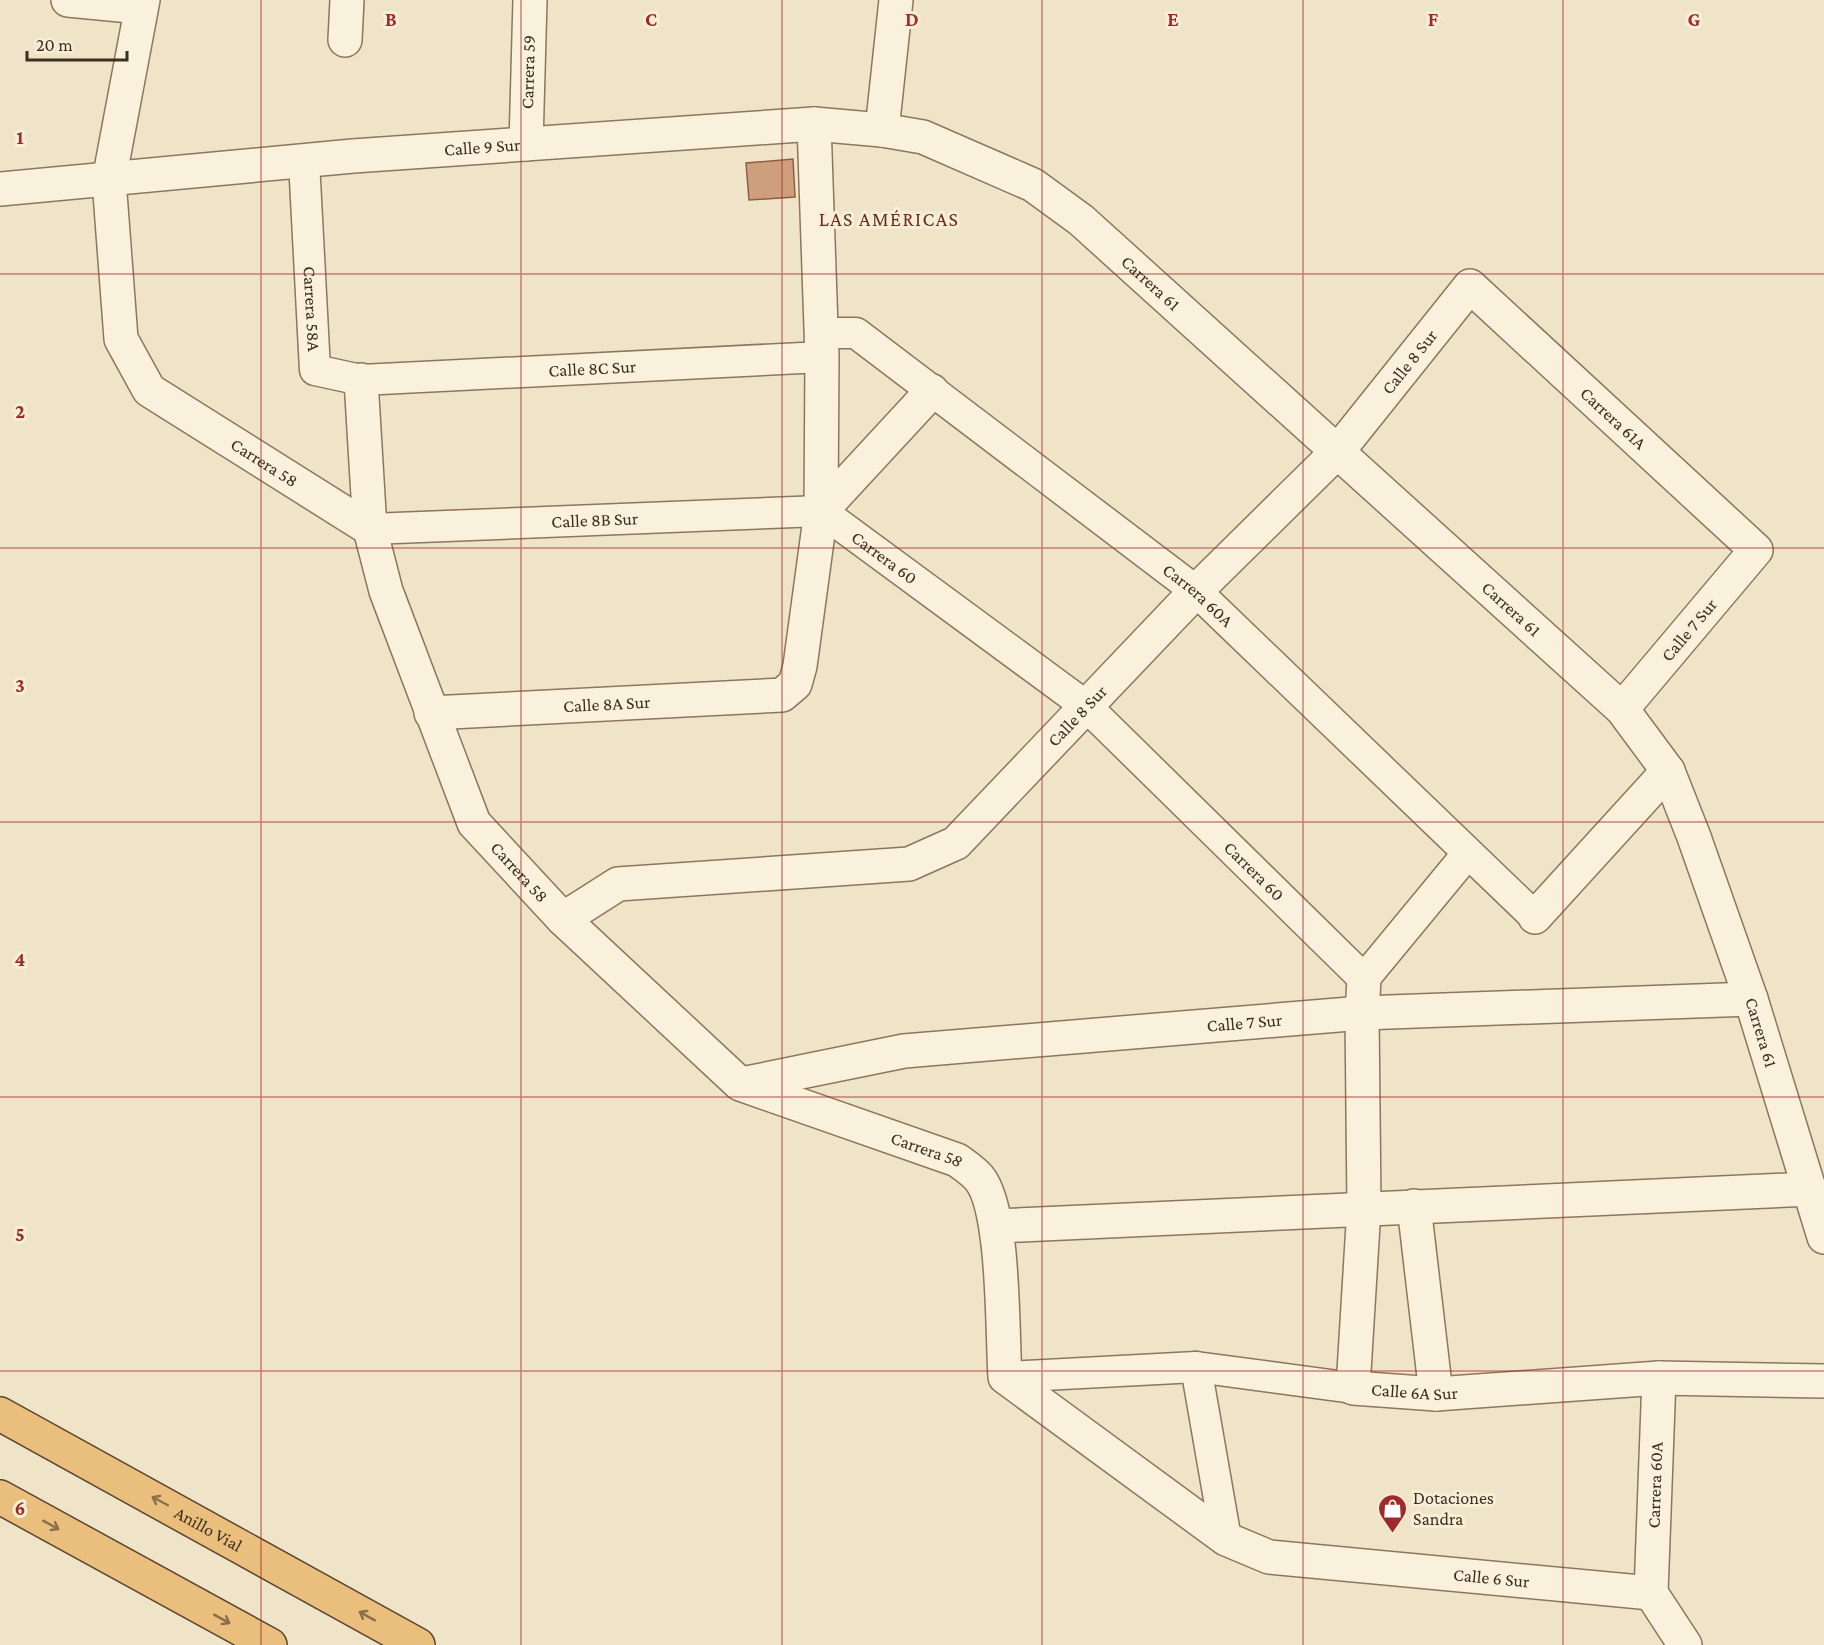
<svg xmlns="http://www.w3.org/2000/svg" width="1824" height="1645" font-family="'Crimson Pro',serif">
<style>
.building{fill:#cf9f7d;stroke:#8d5f41;stroke-width:1.5}
.lines{fill:none;stroke-linecap:round;stroke-linejoin:round}
.pedestrian-casing{stroke:#8d765c;stroke-width:33}
.minor-casing{stroke:#8d765c;stroke-width:36}
.tertiary-casing{stroke:#8d765c;stroke-width:36}
.trunk-casing{stroke:#5b4430;stroke-width:36}
.pedestrian{stroke:#faf1dc;stroke-width:30}
.minor{stroke:#faf1dc;stroke-width:33}
.tertiary{stroke:#faf1dc;stroke-width:33}
.trunk{stroke:#eabe7c;stroke-width:33}
.oneway{stroke:#8b6f49}
.grid{fill:none;stroke:#9e2a2b;stroke-width:1.5;stroke-opacity:0.55}
.labels{text-anchor:middle;stroke-width:6;stroke-linejoin:round;paint-order:stroke}
.street-label{font-size:18px;fill:#3d2e20;stroke:#f7eed8}
.poi-label{font-size:18px;fill:#3d2e20;stroke:#f7eed8;text-anchor:start}
.neighbourhood-label{font-size:20px;letter-spacing:1.5px;fill:#6b2e1e;stroke:#f7eed8}
.grid-label{font-size:20px;text-anchor:middle;font-weight:bold;fill:#9e2a2b;stroke:#f7eed8;stroke-width:6;stroke-linejoin:round;paint-order:stroke}
</style>
<rect width="100%" height="100%" fill="#f0e4c8"/>
<path class="building" d="M793,159L795,197L749,200L746,163Z"/>
<g class="lines">
<defs>
<g id="pedestrian">
<path id="s1" d="M304,161L315,370L361,380L822,357"/>
<path id="s2" d="M821,333H856L1196,591L1535,917"/>
<path id="s3" d="M370,529L821,511L1086,706L1364,979L1468,853"/>
<path d="M1196,1367L1226,1539"/>
<path d="M1005,1377L1196,1367L1353,1388"/>
</g>
<g id="minor">
<path d="M68,0L141,7"/>
<path id="s4" d="M143,0L109,180L121,339L149,390L370,529L386,591L474,823L563,919L740,1084L957,1160C964,1165 973,1171 979,1178C1005,1209 1002,1332 1005,1377L1226,1539L1269,1557L1651,1593"/>
<path d="M345,40L347,0"/>
<path d="M882,130L896,0"/>
<path id="s5" d="M526,144L530,0"/>
<path d="M361,380L370,529"/>
<path d="M821,511L932,391"/>
<path id="s6" d="M431,713L782,695L795,684L800,666L821,511L822,357L814,124"/>
<path d="M1535,917L1668,771"/>
<path id="s7" d="M563,919L618,884L909,864L956,843L1196,591L1338,451L1470,286L1756,550L1622,709"/>
<path id="s8" d="M1364,979L1362,1013L1364,1208L1353,1388L1436,1394L1659,1378L1824,1381"/>
<path id="s9" d="M742,1084L904,1051L1362,1013L1751,999"/>
<path d="M1414,1206L1436,1394"/>
<path d="M997,1226L1810,1189"/>
<path id="s10" d="M1651,1593L1659,1378"/>
<path d="M1651,1593L1685,1645"/>
</g>
<g id="tertiary">
<path id="s11" d="M0,189L353,156L814,124L882,130L923,137L1033,185L1081,220L1622,709L1668,771L1694,837L1751,999L1824,1237"/>
</g>
<g id="trunk">
<path id="s12" d="M0,1414L418,1645"/>
<path d="M0,1497L270,1645"/>
</g>
</defs>
<use href="#pedestrian" class="pedestrian-casing"/>
<use href="#minor" class="minor-casing"/>
<use href="#tertiary" class="tertiary-casing"/>
<use href="#trunk" class="trunk-casing"/>
<use href="#pedestrian" class="pedestrian"/>
<use href="#minor" class="minor"/>
<use href="#tertiary" class="tertiary"/>
<use href="#trunk" class="trunk"/>
</g>
<defs><path id="oneway-shaft" d="M-6 0H5M1.5-3L5.5 0L1.5 3" fill="none" stroke-width="1.6" stroke-linecap="round" stroke-linejoin="round" transform="scale(1.5)"/></defs>
<g class="oneway">
<use href="#oneway-shaft" transform="translate(160 1501) rotate(-152)"/>
<use href="#oneway-shaft" transform="translate(51 1525) rotate(29)"/>
<use href="#oneway-shaft" transform="translate(367 1616) rotate(-151)"/>
<use href="#oneway-shaft" transform="translate(222 1619) rotate(29)"/>
</g>
<path class="grid" d="M261,0V1645M521,0V1645M782,0V1645M1042,0V1645M1303,0V1645M1563,0V1645M0,274H1824M0,548H1824M0,822H1824M0,1097H1824M0,1371H1824"/>
<defs>
<symbol id="shop-pin" viewBox="-11 -11 22 30"><path d="M0 17L-7.5 6A9.5 9.5 0 1 1 7.5 6Z" fill="#9e2a2b" stroke="#f7eed8"/><path d="M-5-2.5h2.3a2.7 3.5 0 0 1 5.4 0H5L5.5 6h-11ZM-1.5-2.5h3a1.5 2.3 0 0 0-3 0Z" fill="#fff"/></symbol>
</defs>
<g fill-rule="evenodd">
<use href="#shop-pin" x="1376" y="1492" width="33" height="45"/>
</g>
<g class="labels">
<g class="street-label">
<text dy="6" stroke="none"><textPath href="#s5" startOffset="72">Carrera 59</textPath></text>
<text dy="6" stroke="none"><textPath href="#s11" startOffset="484">Calle 9 Sur</textPath></text>
<text dy="6" stroke="none"><textPath href="#s11" startOffset="1200">Carrera 61</textPath></text>
<text dy="6" stroke="none"><textPath href="#s1" startOffset="148">Carrera 58A</textPath></text>
<text dy="6" stroke="none"><textPath href="#s7" startOffset="1070">Calle 8 Sur</textPath></text>
<text dy="6" stroke="none"><textPath href="#s1" startOffset="488">Calle 8C Sur</textPath></text>
<text dy="6" stroke="none"><textPath href="#s7" startOffset="1362">Carrera 61A</textPath></text>
<text dy="6" stroke="none"><textPath href="#s4" startOffset="537">Carrera 58</textPath></text>
<text dy="6" stroke="none"><textPath href="#s3" startOffset="225">Calle 8B Sur</textPath></text>
<text dy="6" stroke="none"><textPath href="#s3" startOffset="530">Carrera 60</textPath></text>
<text dy="6" stroke="none"><textPath href="#s2" startOffset="466">Carrera 60A</textPath></text>
<text dy="6" stroke="none"><textPath href="#s11" startOffset="1686">Carrera 61</textPath></text>
<text transform="translate(1689 630) rotate(-50)" y="6">Calle 7 Sur</text>
<text dy="6" stroke="none"><textPath href="#s6" startOffset="176">Calle 8A Sur</textPath></text>
<text dy="6" stroke="none"><textPath href="#s7" startOffset="584">Calle 8 Sur</textPath></text>
<text dy="6" stroke="none"><textPath href="#s3" startOffset="1016">Carrera 60</textPath></text>
<text dy="6" stroke="none"><textPath href="#s4" startOffset="1041">Carrera 58</textPath></text>
<text dy="6" stroke="none"><textPath href="#s9" startOffset="507">Calle 7 Sur</textPath></text>
<text dy="6" stroke="none"><textPath href="#s11" startOffset="2190">Carrera 61</textPath></text>
<text dy="6" stroke="none"><textPath href="#s4" startOffset="1545">Carrera 58</textPath></text>
<text dy="6" stroke="none"><textPath href="#s8" startOffset="471">Calle 6A Sur</textPath></text>
<text dy="6" stroke="none"><textPath href="#s10" startOffset="108">Carrera 60A</textPath></text>
<text dy="6" stroke="none"><textPath href="#s12" startOffset="238">Anillo Vial</textPath></text>
<text dy="6" stroke="none"><textPath href="#s4" startOffset="2352">Calle 6 Sur</textPath></text>
</g>
<g class="poi-label">
<text x="1413" y="1504">Dotaciones<tspan x="1413" dy="21">Sandra</tspan></text>
</g>
<g class="neighbourhood-label">
<text x="889" y="226">LAS AMÉRICAS</text>
</g>
</g>
<g class="grid-label">
<text x="391" y="26">B</text>
<text x="651" y="26">C</text>
<text x="912" y="26">D</text>
<text x="1173" y="26">E</text>
<text x="1433" y="26">F</text>
<text x="1694" y="26">G</text>
<text x="20" y="144">1</text>
<text x="20" y="418">2</text>
<text x="20" y="692">3</text>
<text x="20" y="966">4</text>
<text x="20" y="1241">5</text>
<text x="20" y="1515">6</text>
</g>
<path d="M27 51v9h100v-9" fill="none" stroke="#3d2e20" stroke-width="3"/>
<text x="36" y="51" font-size="18" fill="#3d2e20" stroke="#f7eed8" stroke-width="4.5" paint-order="stroke">20 m</text>
</svg>
